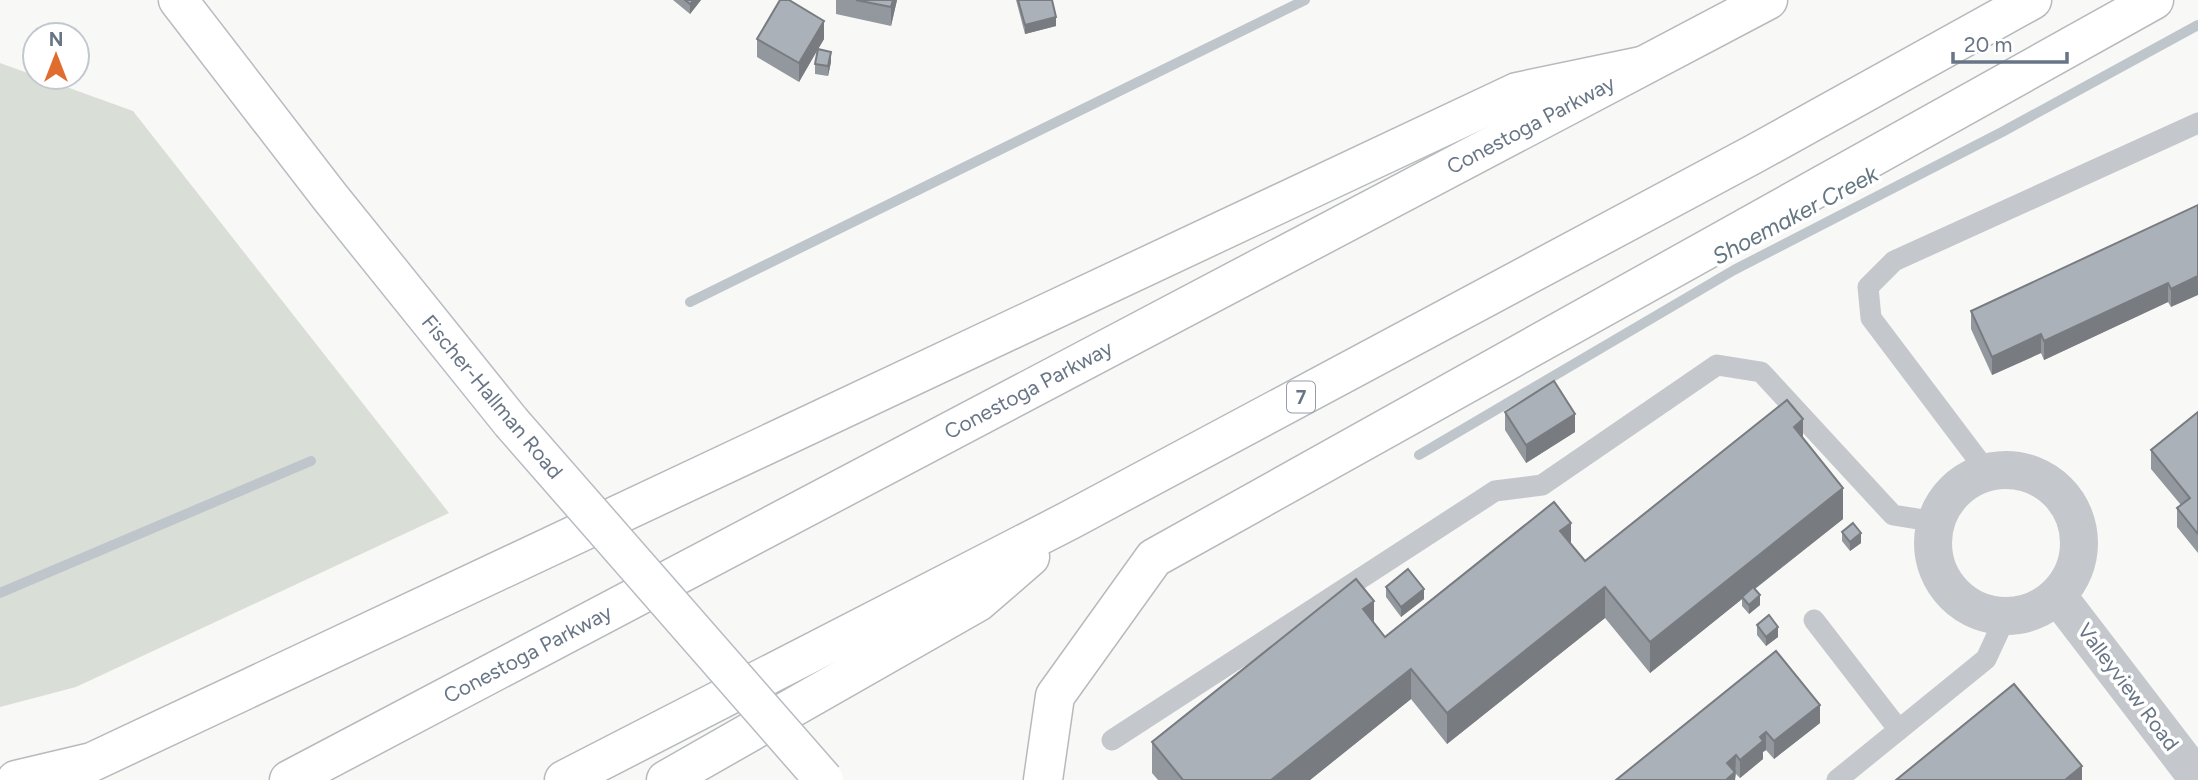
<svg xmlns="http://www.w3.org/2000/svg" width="2198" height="780" font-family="Figtree,sans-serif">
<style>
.green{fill:#d9dfd7}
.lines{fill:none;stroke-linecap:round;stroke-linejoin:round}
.stream{stroke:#bec6cc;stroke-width:10}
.secondary-casing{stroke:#b8bcc2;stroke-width:41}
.highway-casing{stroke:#b7babd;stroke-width:41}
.lane{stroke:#c4c7cb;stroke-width:21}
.street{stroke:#c4c7cb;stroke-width:38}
.secondary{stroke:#fff;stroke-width:38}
.highway{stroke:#fff;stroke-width:38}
.secondary-bridge-casing{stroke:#b8bcc2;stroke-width:41;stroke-linecap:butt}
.secondary-bridge{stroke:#fff;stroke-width:38}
.wall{fill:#93989e}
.shaded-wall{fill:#787c81}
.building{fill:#abb1b8;stroke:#787c81;stroke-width:2}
.labels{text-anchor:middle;stroke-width:7;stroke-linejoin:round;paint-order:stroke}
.shield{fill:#fff;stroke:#959eaa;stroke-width:2}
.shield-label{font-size:19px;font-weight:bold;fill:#687586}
.street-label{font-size:21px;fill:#687586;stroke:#fff}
.water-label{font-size:23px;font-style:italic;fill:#637682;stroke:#fff}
</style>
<rect width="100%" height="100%" fill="#f8f8f6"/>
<path class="green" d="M0,63L133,111L449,513L76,687L0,707Z"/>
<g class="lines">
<path class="stream" d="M690,302L1305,0
M1419,455L1734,270L2002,132L2198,25
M0,593L311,461"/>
<defs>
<path id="secondary" d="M178,0L330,197L511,422"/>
<g id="highway">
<path d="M16,780L92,762L1517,92L1641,66"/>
<path id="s1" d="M289,780L1768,0"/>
<path d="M564,780L1070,520L1754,154L2032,0"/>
<path d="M666,780L978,602L1030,557"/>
<path d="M1043,780L1055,696L1154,558L2154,0"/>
</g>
</defs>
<use href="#secondary" class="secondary-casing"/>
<use href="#highway" class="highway-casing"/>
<path class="lane" d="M1988,473L1871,318L1868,287L1894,261L2198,123
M1814,620L1899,730
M1112,740L1495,491L1542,485L1717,365L1761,372L1893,515L1936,522
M1837,780L1986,659L2006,616"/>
<path class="street" d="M1933 543a73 73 0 1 1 146 0a73 73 0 1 1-146 0Z
M2057,595L2198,779"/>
<use href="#secondary" class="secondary"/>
<use href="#highway" class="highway"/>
<defs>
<path id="secondary-bridge" d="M511,422L824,780"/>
</defs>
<use href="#secondary-bridge" class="secondary-bridge-casing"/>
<use href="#secondary-bridge" class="secondary-bridge"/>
</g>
<path class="wall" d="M673,0H701L690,14Z
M836,0H897L891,26L836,14Z
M1016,0H1052L1056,26L1025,34Z
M757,39H824L818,49L831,62L828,76L815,74V64L817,50L799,82L757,57Z
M2198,205L2171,307L2168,302L2044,360L2041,353L1992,375L1971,329V311Z
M1505,412L1575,432L1526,463L1505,430Z
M2198,412V553L2177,527V508L2181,505L2151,469V450Z
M1803,438L1843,519L1755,589L1760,605L1749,614L1742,606V599L1650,673L1605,618L1447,744L1411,699L1310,780H1158L1152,773V742L1374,623L1385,637L1571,544L1585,561Z
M1842,532L1861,543L1850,551L1842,541Z
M1386,587L1424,599L1401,617L1386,597Z
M1757,625L1778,637L1766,646L1757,635Z
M1776,651L1820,723L1774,759L1766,750L1763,752V759L1740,778L1736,774L1735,780H1616Z"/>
<path class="shaded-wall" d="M694,0H701L690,14V4Z
M893,0H897L891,26V7Z
M1056,17V26L1025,34V25Z
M824,21V39L799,82V63Z
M831,52V62L828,76V66Z
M2198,276V295L2171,307V289Z
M2168,283V302L2044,360V341Z
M2041,334V353L1992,375V357Z
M1575,414V432L1526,463V445Z
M1803,419V450L1794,427Z
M1843,488V519L1743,598L1742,597V599L1650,673V642Z
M1571,523V554L1560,531Z
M1861,533V543L1850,551V542Z
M1605,587V618L1447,744V713Z
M1424,589V599L1401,617V607Z
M1760,595V605L1749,614V605Z
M1374,601V632L1363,609Z
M1778,627V637L1766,646V637Z
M1411,669V699L1310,780H1271Z
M1820,705V723L1774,759V741Z
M1766,732V750L1763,752V759L1740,778V760L1760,737Z
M1736,755L1735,780H1726L1727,763Z
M2082,766V780H2065Z"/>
<path class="building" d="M685,0H694L690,4Z
M780,0H789L824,21L799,63L757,39Z
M856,0H893L891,7Z
M1018,0H1052L1056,17L1025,25Z
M818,49L831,52L828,66L815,64Z
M2198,205V276L2171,289L2168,283L2044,341L2041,334L1992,357L1971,311Z
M1554,381L1575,414L1526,445L1505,412Z
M1787,400L1803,419L1794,427L1843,488L1650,642L1605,587L1447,713L1411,669L1271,780H1183L1152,742L1356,579L1374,601L1363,609L1385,637L1554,502L1571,523L1560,531L1585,561Z
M2198,412V534L2177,508L2190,498L2151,450Z
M1853,523L1861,533L1850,542L1842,532Z
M1408,569L1424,589L1401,607L1386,587Z
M1753,587L1760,595L1749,605L1742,597Z
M1769,615L1778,627L1766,637L1757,625Z
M1776,651L1820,705L1774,741L1766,732L1760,737L1763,741L1740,760L1736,755L1727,763L1735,772L1726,780H1616Z
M2014,684L2082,766L2065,780H1896Z"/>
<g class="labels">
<rect class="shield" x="1287" y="381.5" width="28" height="31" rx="5"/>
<g class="shield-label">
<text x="1301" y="404">7</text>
</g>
<g class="street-label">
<text dy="7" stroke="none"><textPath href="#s1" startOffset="1404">Conestoga Parkway</textPath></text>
<text dy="7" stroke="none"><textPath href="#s1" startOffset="836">Conestoga Parkway</textPath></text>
<text transform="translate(492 397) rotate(50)" y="7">Fischer-Hallman Road</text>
<text dy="7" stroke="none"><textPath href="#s1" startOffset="270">Conestoga Parkway</textPath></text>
<text transform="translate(2128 687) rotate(53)" y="7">Valleyview Road</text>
</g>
<g class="water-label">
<text transform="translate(1795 215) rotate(-28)" y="8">Shoemaker Creek</text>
</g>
</g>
<g transform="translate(56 56)"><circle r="33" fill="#ffffff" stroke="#c3c8cf" stroke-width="2"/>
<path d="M0-5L12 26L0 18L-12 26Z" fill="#e06c2e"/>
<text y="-10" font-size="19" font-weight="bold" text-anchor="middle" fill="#687586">N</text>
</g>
<path d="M1953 52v10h114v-10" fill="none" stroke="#687586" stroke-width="3.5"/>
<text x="1964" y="52" font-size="21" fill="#687586" stroke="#ffffff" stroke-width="5" paint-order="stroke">20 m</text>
</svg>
